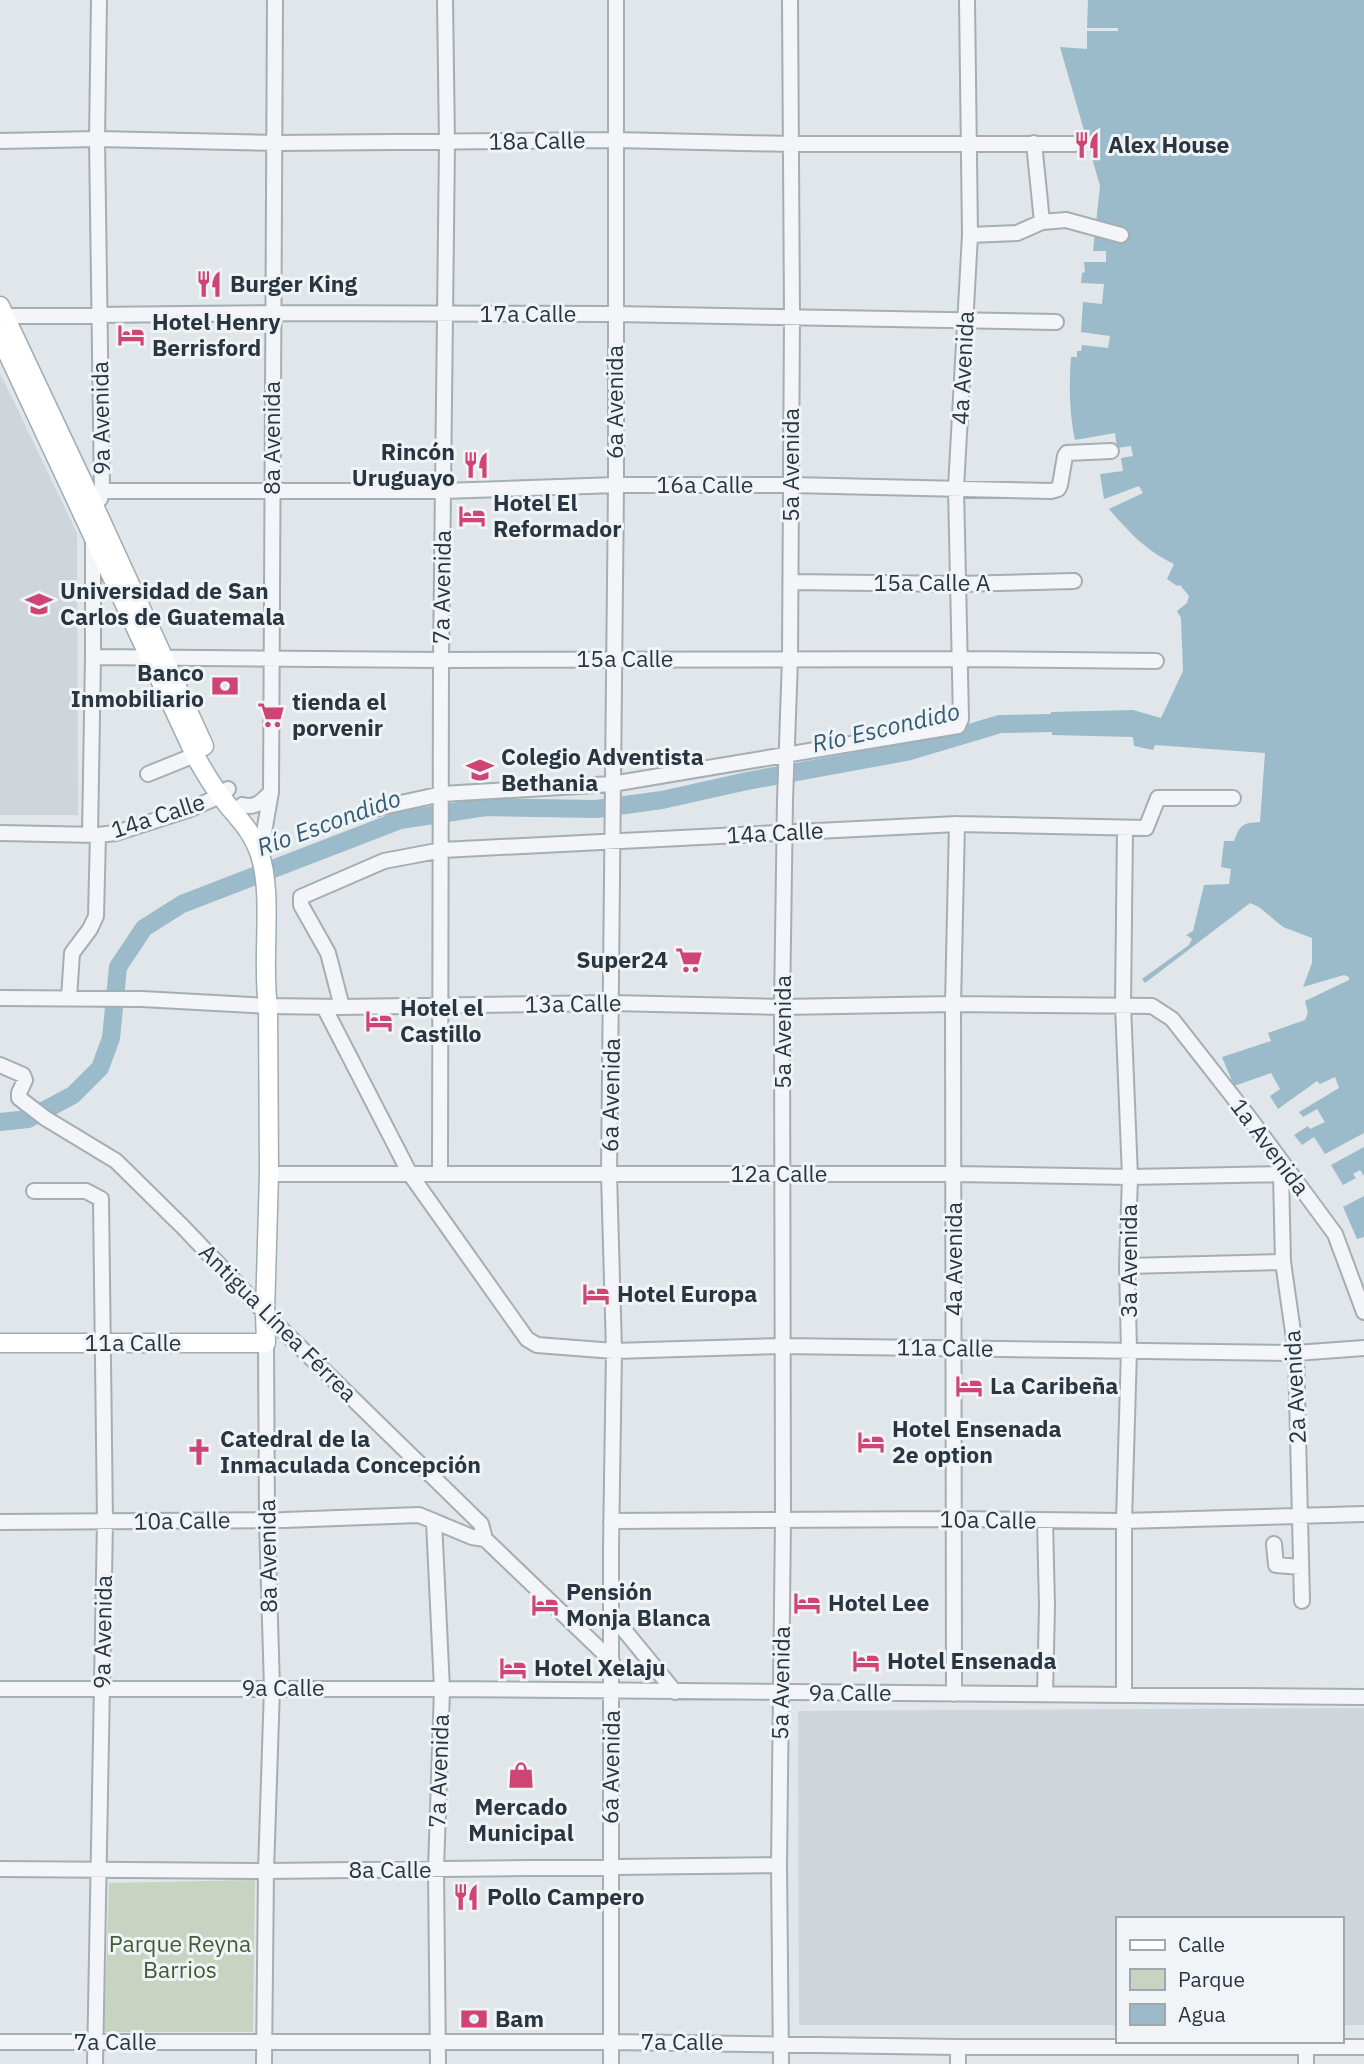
<svg xmlns="http://www.w3.org/2000/svg" width="1364" height="2064" font-family="'IBM Plex Sans',sans-serif">
<style>
.built{fill:#ced5db}
.green{fill:#c9d3c1}
.water{fill:#9bbaca}
.lines{fill:none;stroke-linecap:round;stroke-linejoin:round}
.river{stroke:#9bbaca;stroke-width:18}
.minor-casing{stroke:#a5aeb3;stroke-width:18}
.major-casing{stroke:#9facb5;stroke-width:21}
.minor{stroke:#f3f5f8;stroke-width:14}
.major{stroke:#fff;stroke-width:18}
.labels{text-anchor:middle;stroke-width:6;stroke-linejoin:round;paint-order:stroke}
.street-label{font-size:23px;fill:#293641;stroke:#f0f4f7}
.poi-label{font-size:23px;font-weight:bold;fill:#293641;stroke:#f0f4f7;text-anchor:start}
.park-label{font-size:23px;fill:#445d36;stroke:#f0f4f7}
.water-label{font-size:24px;font-style:italic;fill:#325c75;stroke:#f0f4f7}
</style>
<rect width="100%" height="100%" fill="#e0e6e9"/>
<path class="built" d="M0,373L77,533L78,815H0Z
M1364,1708V2025H1341V1919H1117V2025H799L798,1711Z"/>
<path class="green" d="M255,1880L253,2032H104L109,1883Z"/>
<path class="water" d="M1088,0H1364V1133L1325,1154L1314,1137L1302,1145L1294,1135L1308,1126L1310,1129L1325,1122L1317,1109L1303,1117L1299,1112L1339,1088L1335,1077L1320,1084L1317,1081L1278,1109L1270,1096L1280,1089L1271,1073L1234,1086L1222,1057L1271,1041L1268,1033L1305,1020L1308,1013L1305,1001L1349,980V977L1344,975L1303,987L1312,963V938L1283,927L1259,907L1250,903L1145,983L1142,979L1189,945L1192,939L1186,935L1193,931L1204,885L1229,884L1231,869L1221,867L1224,841H1234C1241,824 1242,823 1260,822L1265,753L1155,745L1153,750L1134,746L1133,737L1052,735L1051,712L1133,710L1161,718L1183,671L1181,618L1177,611L1187,603L1189,596L1180,585L1177,586L1167,579L1174,564C1144,549 1130,533 1109,509L1143,493L1139,486L1104,499L1100,474L1123,471L1121,458L1133,456L1131,446L1117,448L1115,433L1075,440C1069,411 1069,386 1071,357H1077V351H1081L1082,345L1108,348L1110,336L1081,332L1083,302L1102,304L1104,284L1081,283L1082,273L1085,272L1084,262H1106V251H1093L1100,186L1060,47L1087,49V31H1118V28H1087Z
M1364,1147V1176L1360,1170L1353,1174L1356,1178L1343,1185L1331,1165Z
M1364,1196V1237L1357,1239L1343,1207Z"/>
<g class="lines">
<path class="river" d="M0,1122L28,1119L73,1095L100,1068L111,1038L118,967L144,928L182,904L400,820L486,807L596,809L662,800L747,781L906,752L1000,724L1052,723"/>
<defs>
<path id="minor" d="M99,0L97,139L102,491L100,499
M0,141L97,139L276,143L615,140L791,144H1075
M1034,143L1042,222
M970,235L1017,233L1042,222L1066,220L1121,235
M0,316L272,313L615,314L1056,322
M102,491H443L616,485H791L1051,491L1058,489L1060,485L1065,456L1067,453L1111,451
M791,582L959,584L1074,581
M93,657L441,660L961,659L1156,661
M148,774L195,755
M242,805C256,809 262,801 271,792
M369,810L442,794L612,784L958,726L961,719L956,488L970,235L967,0
M0,833L98,835L116,833L188,810L220,796L228,789
M90,835L93,657V539
M263,838L271,792L275,0
M0,998L142,999L268,1006L342,1007L612,1003L782,1007L953,1004L1152,1006L1172,1019L1248,1116L1335,1234L1364,1312
M69,998L72,953L90,929L96,916L98,835
M324,1007L410,1174L527,1339L537,1345L614,1351L782,1346L1296,1353L1364,1348
M342,1007L328,953L301,905V897L384,861L442,850L957,824L1146,828L1158,798H1233
M0,1065L23,1075L25,1080L19,1093V1098L45,1118L116,1161L183,1227L265,1313L481,1524L485,1539L612,1661
M269,1174H954L1130,1177L1289,1174
M440,1174L441,660L447,143L445,0
M1281,1174L1283,1262L1296,1353L1302,1601
M34,1191H86L101,1199L105,1522L95,2064
M1127,1266L1283,1262
M434,1521L442,1689L436,1870L438,2064
M611,1521L954,1519L1124,1521L1364,1514
M1045,1521L1047,1606L1045,1694
M0,1522L284,1520L419,1515L472,1537L485,1539
M1274,1544L1276,1565L1301,1567
M611,1614L675,1692
M0,1689H442L1364,1697
M954,1694L953,1004L957,824
M1124,1695V1521L1129,1350L1127,1266L1130,1177L1123,1005L1125,828
M0,1869L266,1871L779,1865
M0,2042H612L958,2047H1364
M958,2047V2064
M264,2064L266,1871L272,1688L267,1520L266,1343
M611,2064V1547L614,1351L609,1174L616,485V0
M781,2064L779,1865L783,1521L782,1007L785,800L790,659L792,316L790,0
M1306,2064V2046"/>
<path id="major" d="M0,306L96,510L204,746
M0,337L197,759C204,771 211,784 220,795C234,815 251,828 259,852C274,893 261,960 268,1006L269,1174L265,1313L266,1343H0"/>
</defs>
<use href="#minor" class="minor-casing"/>
<use href="#major" class="major-casing"/>
<use href="#minor" class="minor"/>
<use href="#major" class="major"/>
</g>
<defs>
<symbol id="restaurant-bare" viewBox="-9 -9 18 18"><path d="M-5-6h1v4h1v-4h1v4h1v-4h1v5L-1.5 .5V6h-2V.5L-5-1ZM5-6V6H3V1.5H1.5Q1.5-4 5-6Z" fill="#cf4472" stroke="#f0f4f7" stroke-width="2.5" paint-order="stroke"/></symbol>
<symbol id="hotel-bare" viewBox="-9 -9 18 18"><path d="M-6-4.5h1.5V1H6V5H4.5V3h-9V5H-6ZM-4 0a1.8 1.8 0 1 1 3.6 0ZM.5 0V-2.5h3Q6-2.5 6 0Z" fill="#cf4472" stroke="#f0f4f7" stroke-width="2.5" paint-order="stroke"/></symbol>
<symbol id="university-bare" viewBox="-9 -9 18 18"><path d="M0-5L7-2L0 1L-7-2ZM-4 1L0 2.5L4 1V4Q0 6-4 4Z" fill="#cf4472" stroke="#f0f4f7" stroke-width="2.5" paint-order="stroke"/></symbol>
<symbol id="bank-bare" viewBox="-9 -9 18 18"><path d="M-6-4H6V4H-6ZM0-2.3a2.3 2.3 0 1 0 0 4.6a2.3 2.3 0 1 0 0-4.6Z" fill="#cf4472" stroke="#f0f4f7" stroke-width="2.5" paint-order="stroke"/></symbol>
<symbol id="supermarket-bare" viewBox="-9 -9 18 18"><path d="M-6-5.5h2.5l.6 2H6L4.5 2H-2.5L-4.4-4H-6ZM-1.5 3.2a1.3 1.3 0 1 0 .1 0ZM3 3.2a1.3 1.3 0 1 0 .1 0Z" fill="#cf4472" stroke="#f0f4f7" stroke-width="2.5" paint-order="stroke"/></symbol>
<symbol id="school-bare" viewBox="-9 -9 18 18"><path d="M0-5L7-2L0 1L-7-2ZM-4 1L0 2.5L4 1V4Q0 6-4 4Z" fill="#cf4472" stroke="#f0f4f7" stroke-width="2.5" paint-order="stroke"/></symbol>
<symbol id="church-bare" viewBox="-9 -9 18 18"><path d="M-1.2-6h2.4v3.5h3.3v2.4h-3.3V6h-2.4V-.1h-3.3v-2.4h3.3Z" fill="#cf4472" stroke="#f0f4f7" stroke-width="2.5" paint-order="stroke"/></symbol>
<symbol id="shop-bare" viewBox="-9 -9 18 18"><path d="M-5-2.5h2.3a2.7 3.5 0 0 1 5.4 0H5L5.5 6h-11ZM-1.5-2.5h3a1.5 2.3 0 0 0-3 0Z" fill="#cf4472" stroke="#f0f4f7" stroke-width="2.5" paint-order="stroke"/></symbol>
</defs>
<g fill-rule="evenodd">
<use href="#restaurant-bare" x="1068" y="126" width="38" height="38"/>
<use href="#restaurant-bare" x="190" y="265" width="38" height="38"/>
<use href="#hotel-bare" x="112" y="316" width="38" height="38"/>
<use href="#restaurant-bare" x="457" y="446" width="38" height="38"/>
<use href="#hotel-bare" x="453" y="497" width="38" height="38"/>
<use href="#university-bare" x="20" y="585" width="38" height="38"/>
<use href="#bank-bare" x="206" y="667" width="38" height="38"/>
<use href="#supermarket-bare" x="252" y="696" width="38" height="38"/>
<use href="#school-bare" x="461" y="751" width="38" height="38"/>
<use href="#supermarket-bare" x="670" y="941" width="38" height="38"/>
<use href="#hotel-bare" x="360" y="1002" width="38" height="38"/>
<use href="#hotel-bare" x="577" y="1275" width="38" height="38"/>
<use href="#hotel-bare" x="950" y="1367" width="38" height="38"/>
<use href="#hotel-bare" x="852" y="1423" width="38" height="38"/>
<use href="#church-bare" x="180" y="1433" width="38" height="38"/>
<use href="#hotel-bare" x="788" y="1584" width="38" height="38"/>
<use href="#hotel-bare" x="526" y="1586" width="38" height="38"/>
<use href="#hotel-bare" x="847" y="1642" width="38" height="38"/>
<use href="#hotel-bare" x="494" y="1649" width="38" height="38"/>
<use href="#shop-bare" x="502" y="1756" width="38" height="38"/>
<use href="#restaurant-bare" x="447" y="1878" width="38" height="38"/>
<use href="#bank-bare" x="455" y="2000" width="38" height="38"/>
</g>
<g class="labels">
<g class="street-label">
<text transform="translate(537 141) rotate(-1)" y="8">18a Calle</text>
<text x="528" y="322">17a Calle</text>
<text transform="translate(963 368) rotate(-87)" y="8">4a Avenida</text>
<text transform="translate(615 402) rotate(-90)" y="8">6a Avenida</text>
<text transform="translate(101 418) rotate(-91)" y="8">9a Avenida</text>
<text transform="translate(272 438) rotate(-90)" y="8">8a Avenida</text>
<text transform="translate(791 465) rotate(-90)" y="8">5a Avenida</text>
<text x="705" y="493">16a Calle</text>
<text x="932" y="591">15a Calle A</text>
<text transform="translate(442 587) rotate(-89)" y="8">7a Avenida</text>
<text x="625" y="667">15a Calle</text>
<text transform="translate(158 816) rotate(-18)" y="8">14a Calle</text>
<text transform="translate(775 833) rotate(-3)" y="8">14a Calle</text>
<text transform="translate(573 1004) rotate(-1)" y="8">13a Calle</text>
<text transform="translate(783 1032) rotate(-90)" y="8">5a Avenida</text>
<text transform="translate(611 1095) rotate(-89)" y="8">6a Avenida</text>
<text transform="translate(1270 1147) rotate(53)" y="8">1a Avenida</text>
<text x="779" y="1182">12a Calle</text>
<text transform="translate(954 1259) rotate(-90)" y="8">4a Avenida</text>
<text transform="translate(1129 1261) rotate(-90)" y="8">3a Avenida</text>
<text transform="translate(278 1323) rotate(45)" y="8">Antigua Línea Férrea</text>
<text x="133" y="1351">11a Calle</text>
<text transform="translate(945 1348) rotate(1)" y="8">11a Calle</text>
<text transform="translate(1295 1387) rotate(-93)" y="8">2a Avenida</text>
<text transform="translate(988 1520) rotate(1)" y="8">10a Calle</text>
<text transform="translate(182 1521) rotate(-1)" y="8">10a Calle</text>
<text transform="translate(268 1556) rotate(-91)" y="8">8a Avenida</text>
<text transform="translate(103 1632) rotate(-89)" y="8">9a Avenida</text>
<text transform="translate(781 1683) rotate(-89)" y="8">5a Avenida</text>
<text x="283" y="1696">9a Calle</text>
<text x="850" y="1701">9a Calle</text>
<text transform="translate(611 1767) rotate(-89)" y="8">6a Avenida</text>
<text transform="translate(439 1771) rotate(-88)" y="8">7a Avenida</text>
<text x="390" y="1878">8a Calle</text>
<text x="115" y="2050">7a Calle</text>
<text x="682" y="2050">7a Calle</text>
</g>
<g class="poi-label">
<text x="1108" y="153">Alex House</text>
<text x="230" y="292">Burger King</text>
<text x="152" y="330">Hotel Henry<tspan x="152" dy="26">Berrisford</tspan></text>
<text x="455" y="460" text-anchor="end">Rincón<tspan x="455" dy="26">Uruguayo</tspan></text>
<text x="493" y="511">Hotel El<tspan x="493" dy="26">Reformador</tspan></text>
<text x="60" y="599">Universidad de San<tspan x="60" dy="26">Carlos de Guatemala</tspan></text>
<text x="204" y="681" text-anchor="end">Banco<tspan x="204" dy="26">Inmobiliario</tspan></text>
<text x="292" y="710">tienda el<tspan x="292" dy="26">porvenir</tspan></text>
<text x="501" y="765">Colegio Adventista<tspan x="501" dy="26">Bethania</tspan></text>
<text x="668" y="968" text-anchor="end">Super24</text>
<text x="400" y="1016">Hotel el<tspan x="400" dy="26">Castillo</tspan></text>
<text x="617" y="1302">Hotel Europa</text>
<text x="990" y="1394">La Caribeña</text>
<text x="892" y="1437">Hotel Ensenada<tspan x="892" dy="26">2e option</tspan></text>
<text x="220" y="1447">Catedral de la<tspan x="220" dy="26">Inmaculada Concepción</tspan></text>
<text x="566" y="1600">Pensión<tspan x="566" dy="26">Monja Blanca</tspan></text>
<text x="828" y="1611">Hotel Lee</text>
<text x="887" y="1669">Hotel Ensenada</text>
<text x="534" y="1676">Hotel Xelaju</text>
<text x="521" y="1815" text-anchor="middle">Mercado<tspan x="521" dy="26">Municipal</tspan></text>
<text x="487" y="1905">Pollo Campero</text>
<text x="495" y="2027">Bam</text>
</g>
<g class="park-label">
<text x="180" y="1952">Parque Reyna<tspan x="180" dy="26">Barrios</tspan></text>
</g>
<g class="water-label">
<text transform="translate(886 728) rotate(-13)" y="8">Río Escondido</text>
<text transform="translate(329 823) rotate(-20)" y="8">Río Escondido</text>
</g>
</g>
<rect x="1116" y="1917" width="228" height="126" fill="#f0f4f7" stroke="#a0a8ae" stroke-width="2"/>
<rect x="1130" y="1940" width="35" height="10" fill="#ffffff" stroke="#a0a8ae" stroke-width="2"/>
<text x="1178" y="1952" font-size="21" fill="#293641">Calle</text>
<rect x="1130" y="1969" width="35" height="21" fill="#c9d3c1" stroke="#a0a8ae" stroke-width="2"/>
<text x="1178" y="1987" font-size="21" fill="#293641">Parque</text>
<rect x="1130" y="2004" width="35" height="21" fill="#9bbaca" stroke="#a0a8ae" stroke-width="2"/>
<text x="1178" y="2022" font-size="21" fill="#293641">Agua</text>
</svg>
